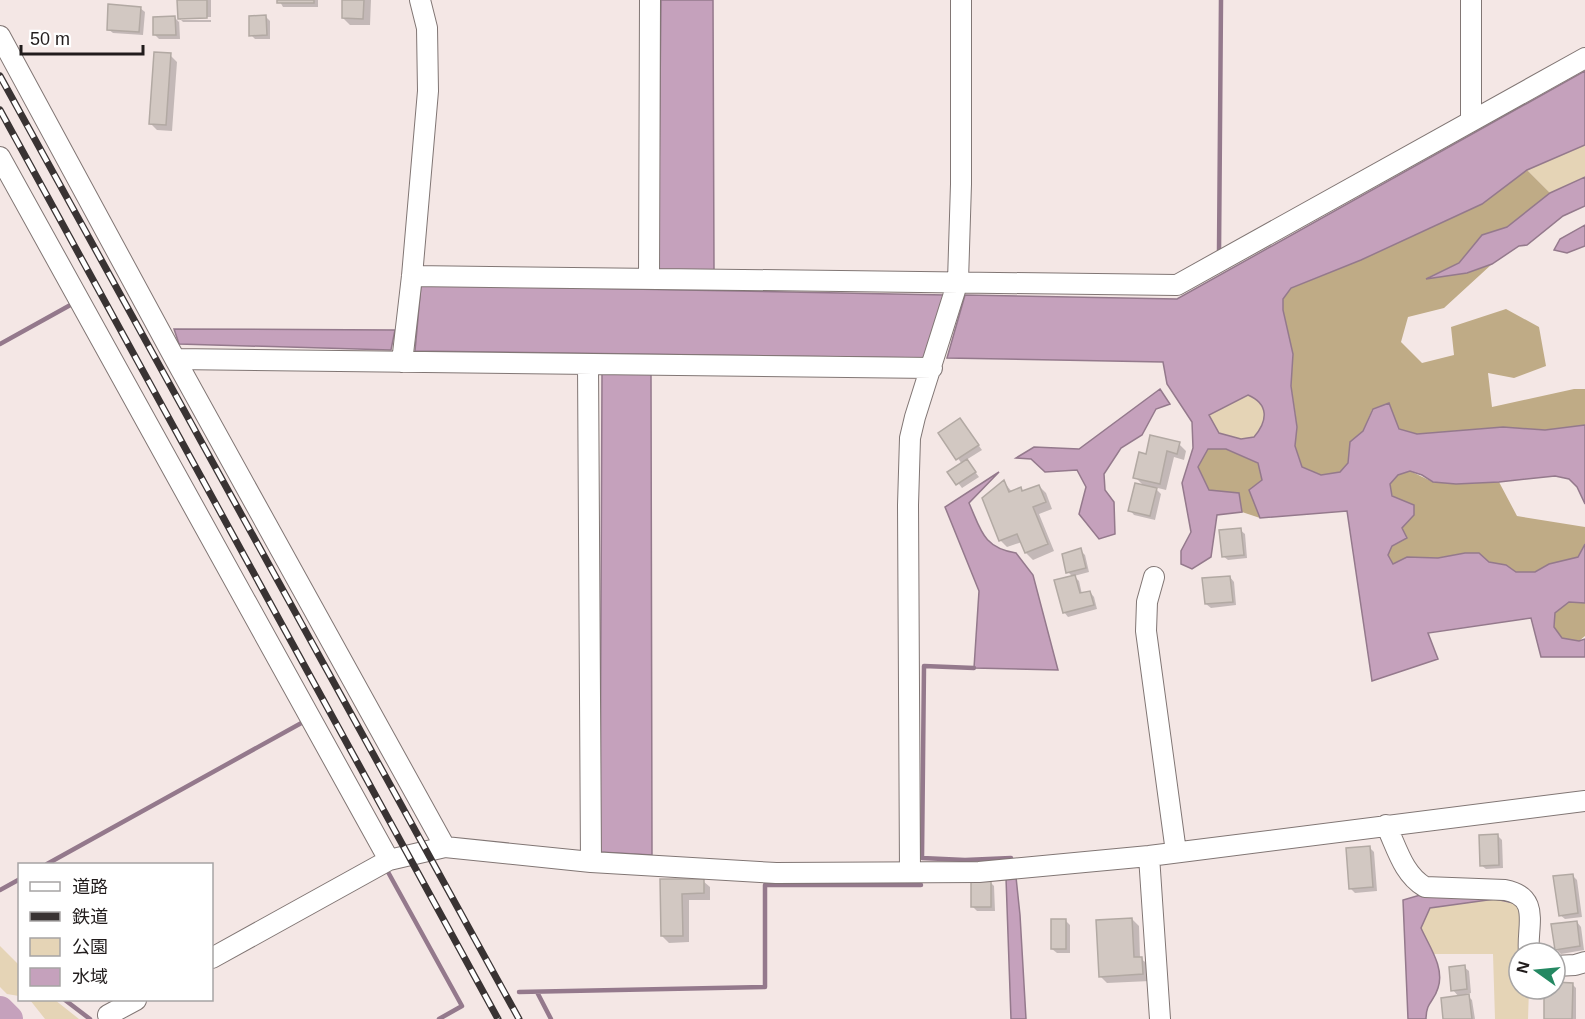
<svg xmlns="http://www.w3.org/2000/svg" width="1585" height="1019" font-family="Helvetica,'Noto Sans JP',sans-serif">
<style>
.green{fill:#e5d4b6}
.forest{fill:#bfab86}
.water{fill:#c5a1bc;stroke:#94798c;stroke-width:1.5;fill-rule:evenodd}
.shadow{fill:#0003}
.lines{fill:none;stroke-linecap:round;stroke-linejoin:round}
.stream{stroke:#94798c;stroke-width:4.5}
.river{stroke:#c5a1bc;stroke-width:28}
.building{fill:#d2c8c2;stroke:#b2a9a3;stroke-width:1.5}
.minor-casing{stroke:#817674;stroke-width:22}
.minor{stroke:#fff;stroke-width:20}
.rail-casing{stroke:#393333;stroke-width:7}
.rail{stroke:#fff;stroke-width:4.5;stroke-dasharray:14;stroke-linecap:butt}
</style>
<rect width="100%" height="100%" fill="#f4e7e5"/>
<path class="green" d="M1585,145V177L1550,193L1527,170Z
M1248,395C1269,404 1268,421 1254,437L1241,439L1219,433L1208,415Z
M1495,899L1522,906L1525,953H1519V989H1529L1528,1019H1495L1493,954H1433L1421,928L1430,908Z
M0,946L19,965V996L7,994L0,987Z
M30,1000H55L79,1019H45Z"/>
<path class="forest" d="M1527,170L1550,193L1507,227L1482,235L1459,263L1429,277L1467,273L1492,264L1444,308L1408,317L1401,342L1422,363L1454,355L1451,327L1506,309L1539,327L1546,366L1514,378L1488,373L1492,407L1574,389H1585V425L1545,430L1503,427L1417,434L1399,429L1389,403L1372,410L1363,431L1350,442L1348,463L1340,473L1321,475L1302,467L1295,446L1297,426L1291,386L1293,354L1283,310V299L1291,288L1361,260L1482,204Z
M1208,449H1226L1258,463L1262,480L1249,490L1260,518L1242,512L1239,493L1209,491L1198,467Z
M1410,471L1433,482L1456,484L1499,482L1517,516L1585,527V544L1579,557L1549,564L1535,572H1516L1506,565L1489,562L1465,553L1438,558L1407,557L1393,564L1388,555L1392,546L1401,540L1402,529L1389,484L1398,475Z
M1569,602L1585,603V636L1579,641L1561,638L1554,627L1555,613Z"/>
<path class="water" d="M661,0H713L714,271L658,270Z
M1585,71V145L1527,170L1482,204L1361,260L1291,288L1283,299V310L1293,354L1291,386L1297,427L1295,446L1302,467L1321,475L1340,472L1348,463L1350,442L1363,431L1373,409L1389,403L1399,429L1417,434L1503,427L1545,430L1585,425V504L1577,487L1569,479L1555,476L1499,482L1456,484L1433,482L1422,475L1410,471L1398,475L1390,484L1392,496L1414,505V515L1402,528L1407,538L1392,546L1388,555L1393,564L1407,557L1438,558L1465,553H1479L1489,562L1506,565L1516,572H1535L1549,564L1578,557L1585,544V603L1569,602L1555,613L1554,627L1562,638L1579,641L1585,639V657H1541L1531,618L1428,633L1438,659L1372,681L1347,511L1260,518L1249,490L1262,480L1258,463L1226,449H1208L1198,467L1209,490L1239,493L1242,512L1217,515L1211,557L1192,569L1181,564V551L1191,532L1182,483L1193,448L1192,422L1167,384L1163,362L947,358L965,295L1177,299ZM1248,395C1269,404 1268,421 1254,437L1241,439L1219,433L1209,415Z
M1585,177V206L1563,216L1527,245L1519,246L1492,264L1467,273L1426,279L1459,263L1482,235L1507,227L1550,193Z
M1585,225V246L1567,253L1554,250L1560,239Z
M421,285L945,295L924,358L415,351Z
M174,329L395,330L391,350L179,344Z
M602,374H651L652,855L600,852Z
M1160,389L1170,404L1156,409L1142,435L1121,448L1104,474L1105,490L1114,502L1115,534L1099,539L1079,514L1086,487L1077,470L1045,472L1031,459L1016,458L1034,447L1079,449Z
M999,472L969,503C981,530 983,548 1016,553L1033,575L1058,670L974,668L979,591L945,507Z
M1016,877L1020,915L1026,1019H1011L1006,878Z
M1427,893L1505,897L1514,903L1495,899L1430,908L1421,928C1429,946 1445,968 1438,988C1434,1002 1426,1002 1426,1019H1408L1403,900Z"/>
<path class="shadow" d="M179,0H211V17H181V20H211V22H183L179,18L180,39H159L155,35L175,18L179,22Z
M279,0H318V7H283Z
M344,0H371L370,25H350L343,18Z
M140,8L145,12L143,35L113,33L108,29Z
M266,17L270,21V39H255L251,35Z
M170,55L177,62L172,131L157,130L150,123Z
M960,420L982,450L966,460L979,477L962,488L950,472L962,464L940,433Z
M1179,444L1186,451L1184,460L1174,457L1166,490L1154,487L1161,494L1155,520L1134,515L1130,510L1144,486L1135,477L1147,456Z
M1004,482L1012,492L1021,488L1024,492L1039,486L1046,493L1052,509L1039,514L1054,551L1033,560L1026,553L1022,542L1007,547L1000,540Z
M1240,530L1245,534L1247,558L1228,560L1223,556Z
M1080,550L1085,555L1089,572L1074,576L1079,581L1082,594L1090,592L1094,597L1097,609L1068,617L1064,612L1073,577L1068,572Z
M1230,577L1234,582L1236,605L1211,608L1206,604Z
M1498,836L1502,840L1503,868L1486,869L1481,865Z
M1370,848L1374,852L1377,891L1355,893L1351,889Z
M1572,875L1577,880L1582,917L1565,919L1560,915Z
M662,881H703L710,887V900H689V942L669,943L662,936Z
M990,882L994,886L995,911H977L973,907Z
M1132,919L1139,926L1140,958L1149,965L1150,981L1107,983L1100,976Z
M1065,920L1070,925V953H1057L1052,949Z
M1577,922L1581,927L1584,950L1561,954L1556,949Z
M1464,967L1469,971L1471,993L1466,994L1472,1000L1475,1019H1445L1459,997L1453,990Z
M1572,984L1576,988V1019H1545L1555,994Z"/>
<g class="lines">
<path class="stream" d="M1219,253L1221,0
M0,344L74,303
M974,668L924,666L922,858L965,860L1011,858
M47,864L305,721
M388,872L462,1006L439,1019
M0,890L20,879
M519,992L765,987V885H921
M537,992L551,1019
M65,1000L90,1019"/>
<path class="river" d="M0,1010L9,1019"/>
</g>
<path class="building" d="M177,0H207V18L178,19Z
M277,0H314V3H277Z
M342,0H364L363,19L342,18Z
M108,4L141,7L139,32L107,30Z
M266,15L267,35L249,36V16Z
M175,16L176,35H153V17Z
M154,52L171,53L166,125L149,124Z
M960,418L979,445L956,460L938,433Z
M1150,435L1180,442L1177,454L1167,451L1160,484L1133,478L1139,452L1146,454Z
M967,459L976,472L956,485L947,472Z
M1004,480L1009,492L1021,487L1022,491L1039,485L1046,502L1033,507L1048,544L1025,553L1017,534L999,541L982,498Z
M1135,483L1157,488L1150,516L1128,511Z
M1241,528L1244,555L1222,557L1219,530Z
M1081,548L1086,568L1066,573L1062,554Z
M1075,575L1080,593L1090,591L1094,605L1063,613L1054,580Z
M1230,576L1233,602L1205,604L1202,578Z
M1498,834L1499,865L1480,866L1479,835Z
M1370,846L1373,887L1349,889L1346,848Z
M1573,874L1578,913L1559,916L1553,876Z
M660,879H704V893L682,894L683,936H661Z
M991,880V907H971V881Z
M1132,918L1134,957H1142L1143,974L1099,977L1096,920Z
M1051,919H1066V949H1051Z
M1577,921L1580,946L1555,950L1551,924Z
M1465,965L1467,989L1451,991L1449,967Z
M1555,982L1573,983L1572,1019H1544V993H1553Z
M1469,994L1472,1019H1443L1441,998Z"/>
<g class="lines">
<defs>
<path id="minor" d="M1471,0V121
M0,36L175,359L445,847
M0,157L389,860
M412,276L1177,285L1585,58
M649,279L650,0
M175,359L932,368
M402,362L412,276L428,91L427,28L420,0
M588,365L591,862
M1154,577L1147,602L1146,631L1176,852
M1386,825C1397,848 1403,874 1425,887L1505,890C1542,897 1526,927 1529,953
M1149,856L1160,1019
M910,872L908,505L910,438L915,417L958,281L961,184V0
M212,958L389,860L445,847L591,862L776,873L979,872L1149,856L1585,801
M1555,966L1575,965L1585,962
M108,1015L136,1000"/>
</defs>
<use href="#minor" class="minor-casing"/>
<use href="#minor" class="minor"/>
<defs>
<path id="rail" d="M0,76L519,1019
M0,110L498,1019"/>
</defs>
<use href="#rail" class="rail-casing"/>
<use href="#rail" class="rail"/>
</g>
<rect x="18" y="863" width="195" height="138" fill="#ffffff" stroke="#a6a4a4" stroke-width="1.5"/>
<rect x="30" y="882" width="30" height="9" fill="#ffffff" stroke="#a6a4a4" stroke-width="1.5"/>
<text x="72" y="893" font-size="18" fill="#211c1c">道路</text>
<rect x="30" y="912" width="30" height="9" fill="#393333" stroke="#a6a4a4" stroke-width="1.5"/>
<text x="72" y="923" font-size="18" fill="#211c1c">鉄道</text>
<rect x="30" y="938" width="30" height="18" fill="#e5d4b6" stroke="#a6a4a4" stroke-width="1.5"/>
<text x="72" y="953" font-size="18" fill="#211c1c">公園</text>
<rect x="30" y="968" width="30" height="18" fill="#c5a1bc" stroke="#a6a4a4" stroke-width="1.5"/>
<text x="72" y="983" font-size="18" fill="#211c1c">水域</text>
<g transform="translate(1537 971) rotate(285)"><circle r="28" fill="#ffffff" stroke="#a6a4a4" stroke-width="1.5"/>
<path d="M0-4.5L10 22L0 15L-10 22Z" fill="#248862"/>
<text y="-9" font-size="16" font-weight="bold" text-anchor="middle" fill="#211c1c">N</text>
</g>
<path d="M21 45v9h122v-9" fill="none" stroke="#211c1c" stroke-width="3"/>
<text x="30" y="45" font-size="18" fill="#211c1c" stroke="#ffffff" stroke-width="4.5" paint-order="stroke">50 m</text>
</svg>
